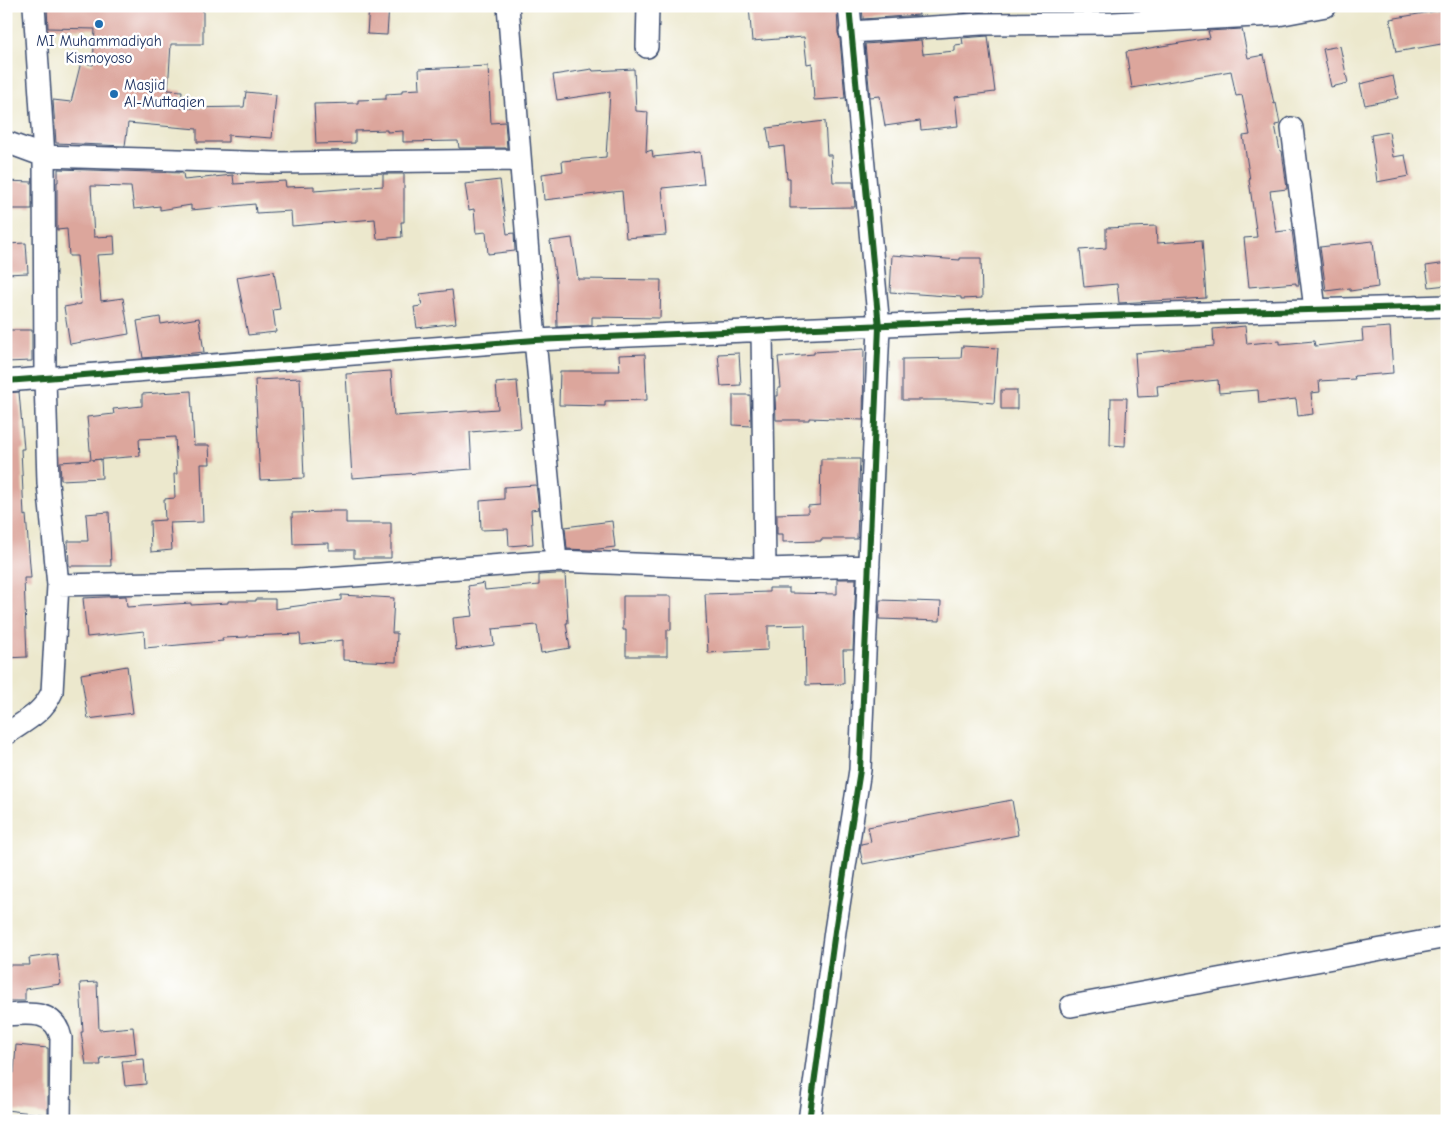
<svg xmlns="http://www.w3.org/2000/svg" width="1453" height="1127" font-family="'Comic Neue',sans-serif">
<style>
.building{fill:#dca69c}
.lines{fill:none;stroke-linecap:round;stroke-linejoin:round}
.minor-casing{stroke:#3a4b6f;stroke-width:24}
.minor{stroke:#fff;stroke-width:21}
.cycleway-casing{stroke:#fff;stroke-width:9}
.cycleway{stroke:#1b5e20;stroke-width:6}
.poi-dot{fill:#1f6fb2;stroke:#fff;stroke-width:2}
.labels{text-anchor:middle;stroke-width:5;stroke-linejoin:round;paint-order:stroke}
.poi-label{font-size:15px;fill:#1b2f5e;stroke:#fff}
</style>
<rect width="100%" height="100%" fill="#fff"/>
<filter id="ink" filterUnits="userSpaceOnUse"><feTurbulence type="fractalNoise" baseFrequency=".02" numOctaves="2"/><feDisplacementMap in="SourceGraphic" scale="10" xChannelSelector="R" yChannelSelector="G"/><feConvolveMatrix kernelMatrix="1 2 1 2 8 2 1 2 1" color-interpolation-filters="sRGB"/></filter>
<filter id="wash" filterUnits="userSpaceOnUse"><feTurbulence type="fractalNoise" baseFrequency=".0096" numOctaves="4" result="noise"/><feDisplacementMap in="SourceGraphic" scale="20" xChannelSelector="R" yChannelSelector="G"/><feGaussianBlur stdDeviation="1.12" result="paint"/><feColorMatrix in="noise" values="0 0 0 0 0 0 0 0 0 0 0 0 0 0 0 0 0 1.4 0 .05"/><feComposite in="paint" operator="in"/></filter>
<g filter="url(#wash)">
<rect width="100%" height="100%" fill="#ece8cd"/>
<g id="blocks">
<path class="building" d="M47,6H203V44H171L168,90L182,91L181,108L244,107L246,92L276,95L272,138L228,135V142H197V129L128,123L125,146L56,143L53,100L71,102L81,62L93,65L95,29L48,28Z
M369,6H389L387,35L367,34Z
M749,6H837L838,33L840,39L845,98L814,100L812,63L807,64L804,37L752,41Z
M862,6H918L919,15L863,19Z
M958,6H985V11L959,13Z
M1447,9V43L1396,52L1390,19Z
M1242,29L1248,58L1264,55L1274,104L1276,103L1280,124L1275,125L1280,151H1282L1287,189L1270,191L1276,232L1292,230L1299,285H1296V283L1249,287L1244,238L1257,237L1249,180H1250L1243,136L1250,135L1242,95L1236,96L1231,71L1132,88L1126,52L1210,38L1208,31Z
M988,36L995,92L955,97L958,126L921,130L920,121L885,126L880,96L870,97L865,44L921,40L923,54L955,51V45L963,44L962,38Z
M1340,46L1348,83L1331,87L1323,49Z
M488,66L491,123L505,122L507,148H459L458,141L403,142V131L387,132V130L355,131V143L316,144L314,104L358,103V100L386,99V94L402,93V90L420,89L419,69Z
M592,69L593,71L634,69L636,111L648,112L646,152L652,150L653,157L700,152L704,184L662,188L666,235L626,238L622,191L544,200L542,174L563,171L562,161L606,157L610,92L557,100L553,75Z
M1393,76L1398,98L1365,105L1360,84Z
M825,121L827,155H831L833,182H853L855,207L790,208V178H787L784,146L770,148L767,128Z
M1389,132L1393,157L1405,155L1409,176L1377,182L1371,135Z
M58,169L183,173L184,180L233,175L234,184L285,181L286,187L314,186V191L383,186V174H404V222H401L402,237L377,239L375,219L292,226L291,211L256,213L255,204L191,210V205L160,210V206L134,209L131,187L91,186L94,237L114,236L115,254L97,255L101,301L123,298L129,334L70,344L64,307L81,304L77,256H69L67,229L57,230V182H58Z
M500,180L507,234L514,233L515,251L488,254L486,232L476,233L474,209L469,210L465,184Z
M6,181L32,182V209H6Z
M1156,226L1157,243L1202,240L1206,298L1119,303L1117,284L1084,287L1080,250L1106,248V228Z
M572,238L578,279L661,280L660,318L592,317V325L557,327L556,281L550,241Z
M1373,241L1378,287L1350,291V288L1326,291L1320,247Z
M26,243L28,273L6,274V244Z
M892,255L960,260V258H981L982,298L961,299V297L890,292Z
M1447,263V285L1429,287L1426,266Z
M274,271L280,309L273,310L276,332L248,335L237,277Z
M452,290L456,323L417,328L414,307L422,306L420,294Z
M160,317L161,324L199,318L204,352L143,358L137,321Z
M1245,326L1247,344L1280,341V344L1314,341L1315,346L1363,341L1362,329L1390,327L1393,373L1354,376L1355,379L1319,381L1320,392L1311,393L1313,414L1298,416L1296,399L1259,403L1258,390L1219,393L1218,380L1157,386L1158,396L1138,397L1135,353L1214,346L1213,329Z
M6,330H32V361L6,362Z
M962,346L998,348L994,403L956,400H902V359L961,358Z
M864,349L863,420L809,418V420H776L775,396H778V388H781L778,357L814,354V352Z
M739,353L741,385L721,386L718,354Z
M645,354L647,400L605,401V406L559,405L560,371H620L619,355Z
M391,371L394,416L498,409L496,383L517,381L521,428L470,432L472,469L352,478L346,374Z
M300,378L304,478L260,480L255,380Z
M1001,390H1017V409H1001Z
M191,391L194,445H209L210,464H201L203,522L170,523L172,550L151,552L150,521L165,520L164,499L175,498L174,474H177L175,437L139,439L140,456L92,460L101,459L102,478L61,480L60,462L91,460L87,417L114,414L113,409L142,406V394Z
M19,392L24,449H21L24,516L26,515L31,578H24L27,657L6,658V393Z
M733,395H750L751,426L733,425Z
M1111,398H1127L1125,446L1110,445Z
M821,459H860L857,539H821V541L783,542V534H777V514L808,513V506L820,505Z
M536,485L539,509L531,510L533,544L509,546L508,529L481,530L480,501L504,499V487Z
M329,511H346V523H391V558H354V550H329V543L293,544L292,513L329,512Z
M109,512L111,566H69L68,541H88L86,514Z
M612,521L615,547L590,550L567,549L565,527Z
M556,574H565L568,623H566L570,648L541,653L537,625L492,629L494,645L456,650L453,618L473,616L468,586L484,583L485,590L539,585V575Z
M837,579H856L853,650H843L844,684L806,685L805,625L768,626V650L708,653L705,594L769,592V588H789V593L837,594Z
M341,595L394,598L392,633H397L396,662L343,660V640L301,645L300,634L247,636V637L222,638L223,641L145,648L144,631L87,637L83,598L126,596L127,607L191,603V605L228,603V601H256V599H275V609L341,600Z
M623,596H671V630H667V656H626V630H623Z
M880,600L941,602L940,621L879,619Z
M127,666L133,713L88,719L81,674Z
M1012,800L1018,835L863,864L860,850L861,844L871,842L868,827Z
M57,954L61,984L25,989V1001H6V965H30L29,958Z
M97,982L99,1030L133,1027L136,1054L100,1058L101,1065H86L81,1032H83L80,983Z
M16,1045L48,1048V1115L6,1110V1073H14Z
M144,1059L146,1084L125,1086L122,1061Z"/>
</g>
</g>
<g filter="url(#ink)">
<use href="#blocks" fill-opacity="0" stroke="#3a4b6f" stroke-width="1"/>
<g class="lines">
<defs>
<path id="minor" d="M508,6L535,340L556,561
M850,32L982,24L1113,23L1278,15L1326,6
M647,47L648,6
M1292,128L1315,309
M6,142L44,156L277,163L520,160
M762,330L765,569
M6,381L535,340L1100,316L1447,306
M58,585L298,580L556,561L765,569L869,566
M6,734C25,721 43,713 52,692L58,585L48,483L45,378L44,156L34,6
M1071,1006L1447,937
M6,1015C29,1013 55,1010 61,1038L60,1121
M809,1121L835,931L860,770L879,327L849,6"/>
</defs>
<use href="#minor" class="minor-casing"/>
<use href="#minor" class="minor"/>
<defs>
<path id="cycleway" d="M6,381L535,340L1100,316L1447,306
M809,1121L835,931L860,770L879,327L849,6"/>
</defs>
<use href="#cycleway" class="cycleway-casing"/>
<use href="#cycleway" class="cycleway"/>
</g>
</g>
<g class="poi-dot">
<circle cx="99" cy="24" r="5"/>
<circle cx="114" cy="94" r="5"/>
</g>
<g class="labels">
<g class="poi-label">
<text x="99" y="46">MI Muhammadiyah<tspan x="99" dy="17">Kismoyoso</tspan></text>
<text x="124" y="90" text-anchor="start">Masjid<tspan x="124" dy="17">Al-Muttaqien</tspan></text>
</g>
</g>
<rect width="1453" height="1127" fill="none" stroke="#fff" stroke-width="25"/>
</svg>
